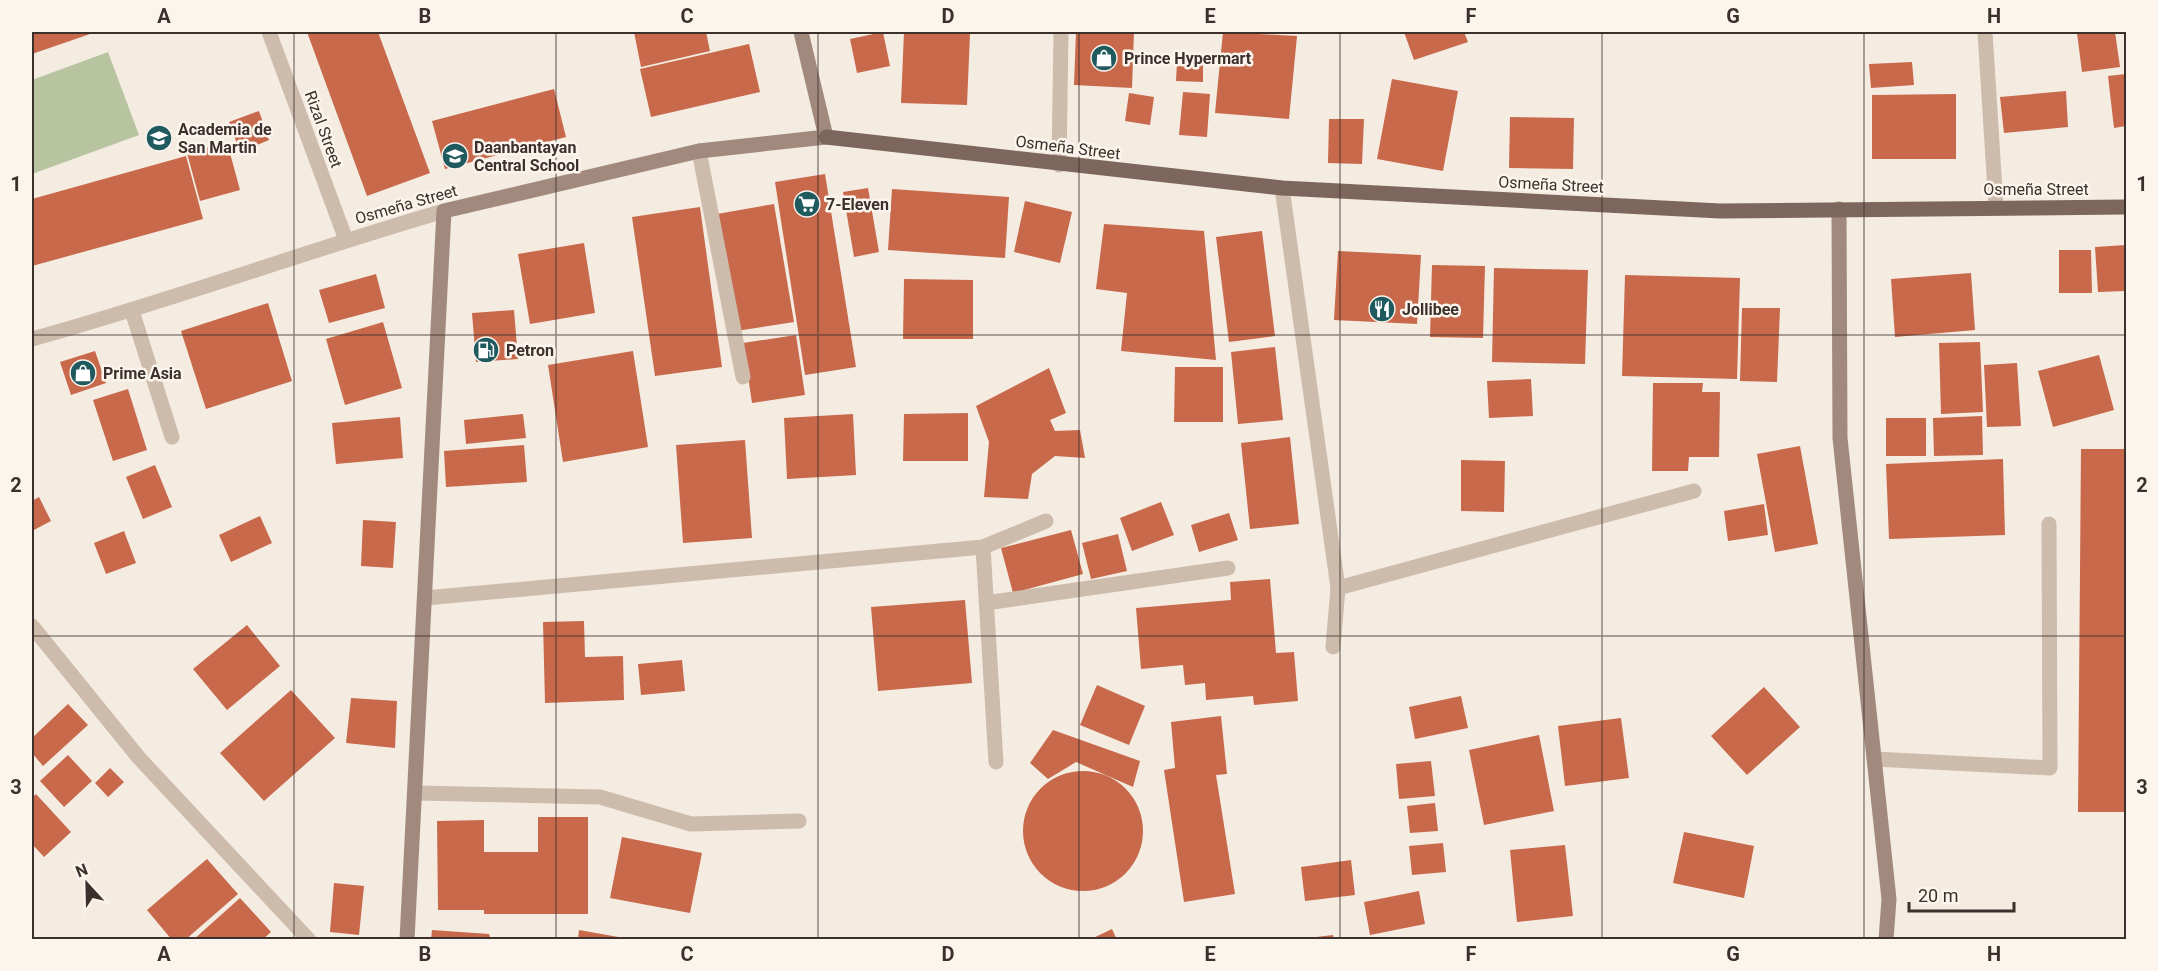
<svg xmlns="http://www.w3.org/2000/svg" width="2158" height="971" font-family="Roboto,sans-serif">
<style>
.green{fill:#b8c4a0}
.building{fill:#c8694b}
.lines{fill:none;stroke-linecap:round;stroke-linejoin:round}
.lane{stroke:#cdbbac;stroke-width:15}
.street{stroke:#cdbbac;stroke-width:15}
.secondary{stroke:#a18a7d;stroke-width:15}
.primary{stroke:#7d675c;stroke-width:15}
.grid{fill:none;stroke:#3b302b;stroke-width:1.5;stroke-opacity:0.55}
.labels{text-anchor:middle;stroke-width:5;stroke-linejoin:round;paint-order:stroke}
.poi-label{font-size:16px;font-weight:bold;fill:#3b302b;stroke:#fbf5ee;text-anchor:start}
.street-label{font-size:16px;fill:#3b302b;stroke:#fbf5ee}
.neatline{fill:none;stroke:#3b302b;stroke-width:2}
.grid-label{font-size:20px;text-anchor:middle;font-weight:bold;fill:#3b302b}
</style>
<rect width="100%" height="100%" fill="#f4ebe1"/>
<path class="green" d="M108,52L139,135L32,174V80Z"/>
<path class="building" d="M32,32H96L32,54Z
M307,32H378L430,173L367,196Z
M634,32H706L710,51L641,67Z
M883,32L890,66L857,73L850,39Z
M904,32L970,34L967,105L901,103Z
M1076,32H1134L1132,88L1074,85Z
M1223,32L1297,36L1289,119L1215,113Z
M1404,32H1464L1468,42L1414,60Z
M2090,32H2115L2120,67L2082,72L2077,33Z
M749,44L760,92L651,117L640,69Z
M1177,62L1203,63V82L1176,81Z
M1912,62L1914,85L1871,88L1869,64Z
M2126,74V126L2114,128L2108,76Z
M1392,79L1458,91L1443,171L1377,159Z
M554,89L566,137L445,169L432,121Z
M2066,91L2068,127L2004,133L2000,97Z
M1183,92L1210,94L1207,137L1179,135Z
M1129,93L1154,97L1150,125L1125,121Z
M1956,94V159H1872V95Z
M259,111L269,140L240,152L229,122Z
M1510,117L1574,118L1573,169L1509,168Z
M1329,119H1364L1362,164L1328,163Z
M227,142L240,190L200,201L187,153Z
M186,156L203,219L32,266V199Z
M825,174L856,367L805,375L775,182Z
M868,188L879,252L854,257L843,192Z
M892,189L1009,197L1005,258L888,250Z
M1025,201L1072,212L1060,263L1014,252Z
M774,204L794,322L736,331L717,214Z
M700,207L722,367L655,376L632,217Z
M1104,224L1204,231L1216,360L1121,351L1127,293L1096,289Z
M1262,231L1275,336L1229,342L1216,237Z
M584,243L595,313L530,324L518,254Z
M2126,245V291L2098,292L2095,247Z
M2059,250H2091L2092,293H2059Z
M1338,251L1421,255L1417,324L1334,320Z
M1432,265L1485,266L1483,338L1430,337Z
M1494,268L1588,270L1585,364L1492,362Z
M1971,273L1975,330L1895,337L1891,279Z
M376,274L385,308L329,323L319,290Z
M1625,275L1740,278L1737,379L1622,376Z
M904,279L973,280V339H903Z
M268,303L292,381L206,409L181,331Z
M1742,308H1780L1777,382L1740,381Z
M514,310L518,359L476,362L472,313Z
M383,322L402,388L345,405L326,339Z
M796,335L805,395L752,403L743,343Z
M1980,342L1983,412L1941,414L1939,343Z
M1275,347L1283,420L1238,424L1231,352Z
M95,351L106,383L71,395L60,362Z
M633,351L648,447L563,462L548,365Z
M2099,355L2114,410L2053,427L2038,371Z
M2017,363L2021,426L1987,427L1984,365Z
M1175,367H1223V422H1174Z
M1049,368L1066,413L1050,420L1055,431L1080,430L1085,458L1055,456L1032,474L1028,499L984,497L989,442L976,406Z
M1531,379L1533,416L1489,418L1487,381Z
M1653,383H1703L1702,392H1720L1719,457H1689L1688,471H1652Z
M128,389L147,450L113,461L93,400Z
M968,413V461H903L904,414Z
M523,414L526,438L466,444L464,420Z
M853,414L856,475L787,479L784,418Z
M1982,416L1983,455L1934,456L1933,418Z
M400,417L403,458L336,464L332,423Z
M1886,418H1926V456H1886Z
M1290,437L1299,524L1250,529L1241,443Z
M745,440L752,538L683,543L676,445Z
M524,445L527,482L446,487L444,451Z
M1800,446L1818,544L1775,552L1757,454Z
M2081,449H2126V812H2078Z
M2003,459L2005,535L1889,539L1886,464Z
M1461,460L1505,461L1504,512L1461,511Z
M155,465L172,507L143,519L126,477Z
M39,497L51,521L32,531V501Z
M1161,502L1174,535L1132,551L1120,518Z
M1764,504L1768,535L1728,541L1724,511Z
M1229,513L1238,540L1199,552L1191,525Z
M260,516L272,543L231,562L219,535Z
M363,520L396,522L393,568L361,566Z
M1071,530L1083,574L1013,593L1001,548Z
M124,531L136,563L106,574L94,543Z
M1118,534L1127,571L1091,579L1082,543Z
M1270,579L1276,653L1294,652L1298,701L1254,705L1253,696L1206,700L1205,683L1185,685L1183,665L1141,669L1136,608L1231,600L1230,582Z
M965,600L972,683L878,691L871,607Z
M584,621L585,657L623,656L624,700L545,703L543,622Z
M247,625L280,666L227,710L193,669Z
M682,660L685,691L641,695L638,664Z
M1097,685L1145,706L1129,745L1080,725Z
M1764,687L1800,727L1747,775L1711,736Z
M291,690L335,738L264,801L220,753Z
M1461,696L1468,728L1415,739L1409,707Z
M351,698L397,701L395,748L346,743Z
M68,704L88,725L43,766L32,753V738Z
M1221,716L1227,774L1216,775L1235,894L1184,902L1164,770L1175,768L1171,722Z
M1621,718L1629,778L1565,786L1558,726Z
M1053,730L1140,761L1133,787L1076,762L1048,779L1030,763Z
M1539,735L1554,811L1484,825L1469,750Z
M68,755L92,781L64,807L40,781Z
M1431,761L1435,796L1399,799L1396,764Z
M110,768L124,782L108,797L95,783Z
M1023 831a60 60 0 1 1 120 0a60 60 0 1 1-120 0Z
M36,794L71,832L44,857L32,844V798Z
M1435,803L1438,831L1410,833L1407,806Z
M538,817H588V914H484V910H438L437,821L484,820V852H538Z
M1684,832L1754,846L1744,898L1673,883Z
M622,837L702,853L690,913L610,898Z
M1443,843L1446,872L1412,875L1409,846Z
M1565,845L1573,916L1517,922L1510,850Z
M207,859L238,894L185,940H172L147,910Z
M1351,860L1355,895L1305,901L1301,867Z
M334,883L364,886L359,935L330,932Z
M1419,891L1425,924L1370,935L1364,902Z
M240,898L271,932L262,940H193Z
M1112,929L1117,940H1089Z
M432,930L489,934L491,940H431Z
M579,930L624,938V940H578Z
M1333,935L1334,940H1308V938Z"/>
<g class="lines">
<path class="lane" d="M983,547L996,762
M1338,588L1694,491
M425,598L983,547L1046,521
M986,603L1228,568
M1874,759L2050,768L2049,524
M416,793L600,797L691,824L799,821"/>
<path class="street" d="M269,32L346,240
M1985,32L1996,207
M699,151L743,377
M1059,165L1061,32
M1282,188L1338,588L1333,647
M132,311L172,437
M32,339C170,301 306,251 444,211
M32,626L139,758L309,940"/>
<path class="secondary" d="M1839,209L1840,438L1889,899L1886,940
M407,940L444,211L699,151L826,137L801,32"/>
<path class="primary" d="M826,137L1282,188L1720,211L2126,207"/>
</g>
<path class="grid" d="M294,32V940M556,32V940M818,32V940M1079,32V940M1340,32V940M1602,32V940M1864,32V940M32,335H2126M32,636H2126"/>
<defs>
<symbol id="shop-disc" viewBox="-11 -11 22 22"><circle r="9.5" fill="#1f5a5e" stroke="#fbf5ee"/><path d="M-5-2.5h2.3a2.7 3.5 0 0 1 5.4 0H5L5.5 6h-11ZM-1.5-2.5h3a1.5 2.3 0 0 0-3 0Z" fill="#fff"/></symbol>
<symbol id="school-disc" viewBox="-11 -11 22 22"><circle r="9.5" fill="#1f5a5e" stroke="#fbf5ee"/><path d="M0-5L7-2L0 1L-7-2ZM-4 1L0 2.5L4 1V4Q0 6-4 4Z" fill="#fff"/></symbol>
<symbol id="supermarket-disc" viewBox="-11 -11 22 22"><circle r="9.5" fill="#1f5a5e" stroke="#fbf5ee"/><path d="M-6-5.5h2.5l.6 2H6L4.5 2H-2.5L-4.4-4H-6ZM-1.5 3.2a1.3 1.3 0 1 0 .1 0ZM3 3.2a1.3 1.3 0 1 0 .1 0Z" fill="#fff"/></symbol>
<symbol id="restaurant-disc" viewBox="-11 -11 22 22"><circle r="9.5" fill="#1f5a5e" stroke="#fbf5ee"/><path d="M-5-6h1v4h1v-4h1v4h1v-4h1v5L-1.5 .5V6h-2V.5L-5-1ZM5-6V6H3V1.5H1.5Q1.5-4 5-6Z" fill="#fff"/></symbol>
<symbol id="fuel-disc" viewBox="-11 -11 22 22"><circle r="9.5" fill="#1f5a5e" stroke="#fbf5ee"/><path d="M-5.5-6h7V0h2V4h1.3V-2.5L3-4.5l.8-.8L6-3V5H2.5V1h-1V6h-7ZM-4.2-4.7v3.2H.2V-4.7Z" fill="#fff"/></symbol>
</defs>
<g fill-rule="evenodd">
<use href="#shop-disc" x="1089" y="43" width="30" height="30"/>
<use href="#school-disc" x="144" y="123" width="30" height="30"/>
<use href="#school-disc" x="440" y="141" width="30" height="30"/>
<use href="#supermarket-disc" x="792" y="189" width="30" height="30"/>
<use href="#restaurant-disc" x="1367" y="294" width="30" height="30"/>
<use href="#fuel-disc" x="471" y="335" width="30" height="30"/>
<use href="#shop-disc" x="68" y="358" width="30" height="30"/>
</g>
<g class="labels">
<g class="poi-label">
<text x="1124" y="64">Prince Hypermart</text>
<text x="178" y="135">Academia de<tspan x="178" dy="18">San Martin</tspan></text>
<text x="474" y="153">Daanbantayan<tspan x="474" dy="18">Central School</tspan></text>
<text x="826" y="210">7-Eleven</text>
<text x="1402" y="315">Jollibee</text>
<text x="506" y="356">Petron</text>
<text x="103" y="379">Prime Asia</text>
</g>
<g class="street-label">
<text transform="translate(324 129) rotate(70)" y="6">Rizal Street</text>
<text transform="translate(1068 147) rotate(7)" y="6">Osmeña Street</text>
<text transform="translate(1551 184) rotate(3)" y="6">Osmeña Street</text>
<text x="2036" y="195">Osmeña Street</text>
<text transform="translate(406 204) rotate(-16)" y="6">Osmeña Street</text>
</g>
</g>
<rect width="2158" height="971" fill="none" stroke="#fbf5ee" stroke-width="66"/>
<g transform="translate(87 884) rotate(338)" stroke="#fbf5ee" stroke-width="4.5" paint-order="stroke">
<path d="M0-4.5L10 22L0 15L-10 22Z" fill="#3b302b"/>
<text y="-9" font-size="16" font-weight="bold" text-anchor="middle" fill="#3b302b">N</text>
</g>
<path d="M1909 902v9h105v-9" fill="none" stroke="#3b302b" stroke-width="3"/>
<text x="1918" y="902" font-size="18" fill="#3b302b" stroke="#fbf5ee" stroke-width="4.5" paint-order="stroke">20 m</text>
<rect x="33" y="33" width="2092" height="905" class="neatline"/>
<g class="grid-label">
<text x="164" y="23">A</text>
<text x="425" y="23">B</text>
<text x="687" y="23">C</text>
<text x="948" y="23">D</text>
<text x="1210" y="23">E</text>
<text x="1471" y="23">F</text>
<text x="1733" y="23">G</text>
<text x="1994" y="23">H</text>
<text x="16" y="191">1</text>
<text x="2142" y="191">1</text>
<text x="16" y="492">2</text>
<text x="2142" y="492">2</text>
<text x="16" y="794">3</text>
<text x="2142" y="794">3</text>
<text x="164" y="961">A</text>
<text x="425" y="961">B</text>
<text x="687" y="961">C</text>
<text x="948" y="961">D</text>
<text x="1210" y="961">E</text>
<text x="1471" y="961">F</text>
<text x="1733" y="961">G</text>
<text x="1994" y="961">H</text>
</g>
</svg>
